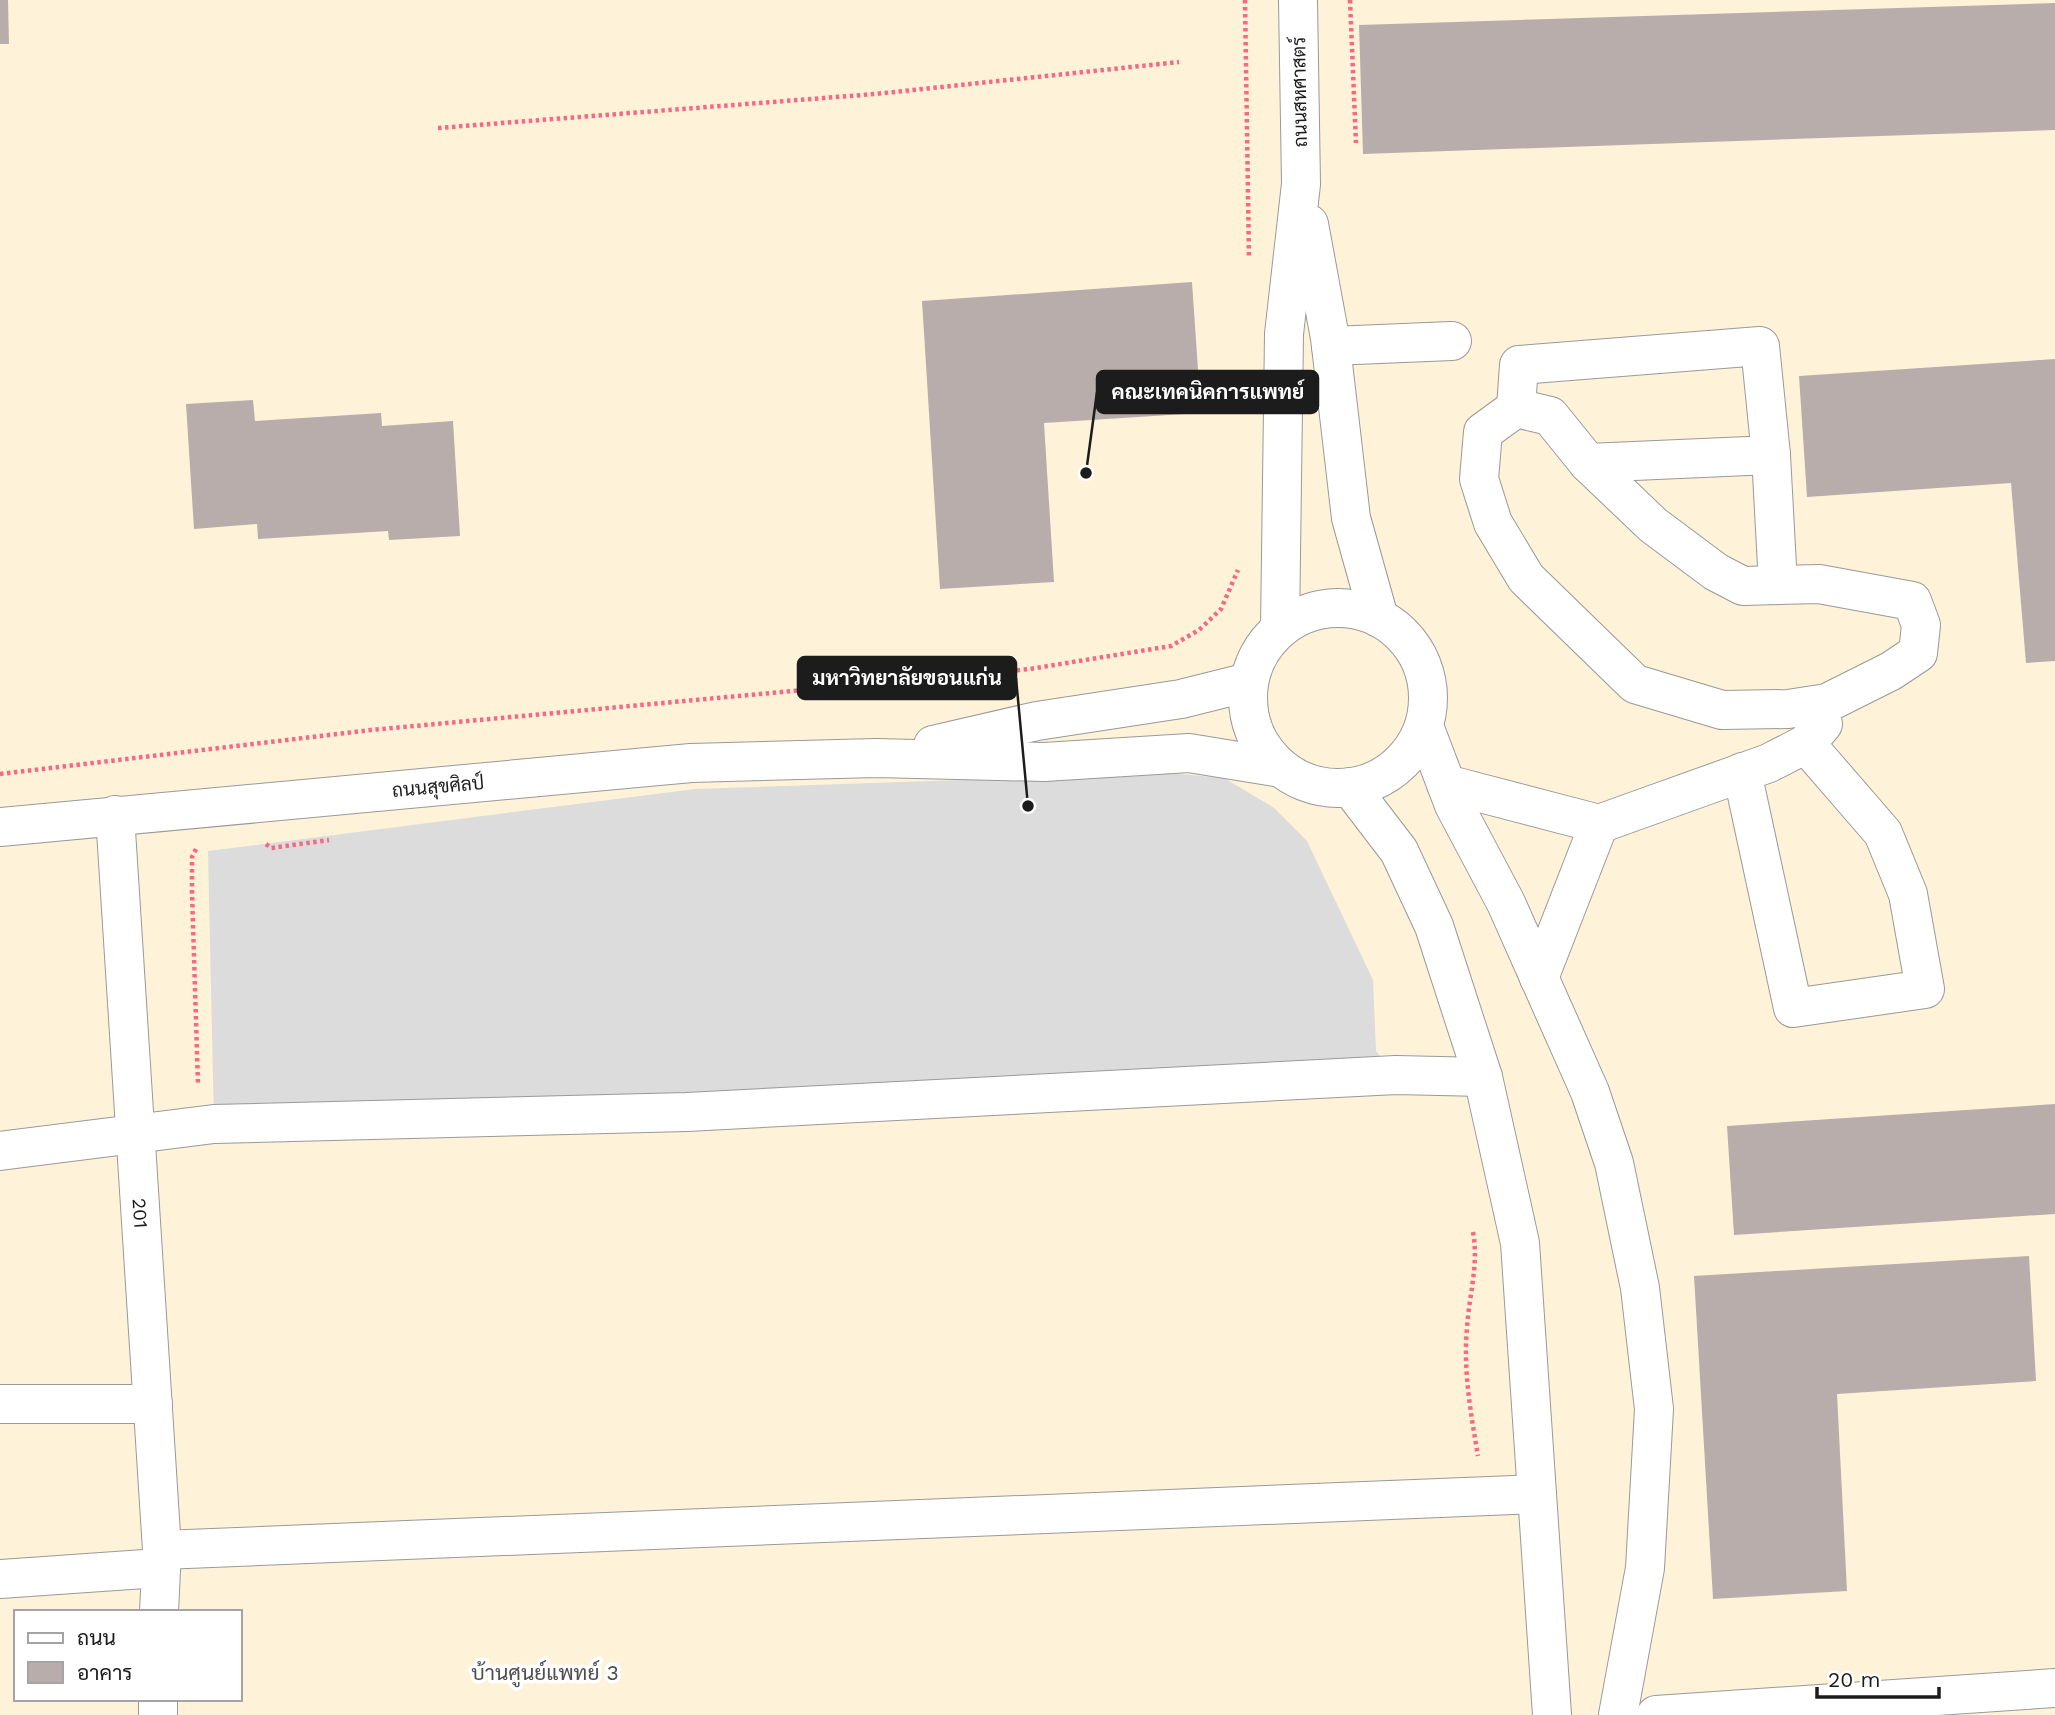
<svg xmlns="http://www.w3.org/2000/svg" width="2055" height="1715" font-family="'Work Sans',Sarabun,sans-serif">
<style>
.education{fill:#fef3d9;fill-rule:evenodd}
.parking{fill:#dcdcdc}
.building{fill:#b9adab}
.lines{fill:none;stroke-linecap:round;stroke-linejoin:round}
.minor-casing{stroke:#999;stroke-width:40}
.path{stroke:#f76983;stroke-width:4.5;stroke-dasharray:3.5 3.5;stroke-linecap:butt}
.minor{stroke:#fff;stroke-width:38}
.labels{text-anchor:middle;stroke-width:7;stroke-linejoin:round;paint-order:stroke}
.street-label{font-size:19px;fill:#1c1c1c;stroke:#fff}
.neighbourhood-label{font-size:21px;fill:#4f4f4f;stroke:#fff}
.leader{fill:none;stroke:#1c1c1c;stroke-width:2.5}
.callout-dot{fill:#1c1c1c;stroke:#fff;stroke-width:2.5}
.callout{fill:#1c1c1c;stroke:#1c1c1c;stroke-width:2.5}
.callout-label{font-size:21px;text-anchor:middle;font-weight:bold;fill:#fff}
</style>
<rect width="100%" height="100%" fill="#ede6e1"/>
<path class="education" d="M0,0H2055V1715H0ZM16,1612H240V1699H16Z"/>
<path class="parking" d="M1169,773L1224,778L1273,807L1307,841L1373,980L1376,1051L1396,1075L214,1124L208,851L695,789Z"/>
<path class="building" d="M0,0H8L9,44H0Z
M2055,3V130L1363,154L1359,25Z
M1192,282L1201,413L1044,423L1054,582L940,589L922,301Z
M2055,359V661L2026,663L2011,483L1807,497L1799,376Z
M253,400L255,421L381,413L382,426L453,421L460,536L389,540L388,531L258,539L257,524L194,529L186,404Z
M2055,1104V1214L1734,1235L1727,1126Z
M2029,1256L2036,1381L1837,1394L1847,1591L1713,1599L1694,1276Z"/>
<g class="lines">
<defs>
<g id="minor">
<path d="M1309,224L1330,338L1351,518L1379,618"/>
<path d="M1331,346L1452,341"/>
<path d="M1516,408L1550,416L1588,463L1653,525L1716,572L1743,586L1819,584L1912,601L1921,625L1918,653L1891,671L1827,703L1788,709L1722,710L1635,684L1526,578L1493,523L1479,479L1483,432Z"/>
<path d="M1516,408L1519,365L1760,346L1771,455L1778,585"/>
<path d="M1588,463L1771,455"/>
<circle cx="1338" cy="698" r="90"/>
<path d="M1280,629L1284,334L1301,184L1298,0"/>
<path d="M1424,726L1454,805L1506,903L1590,1092L1614,1163L1640,1288L1654,1409L1645,1568L1618,1715"/>
<path d="M933,745L1037,721L1181,699L1249,682"/>
<path d="M1742,772L1793,1008L1925,989L1908,894L1883,833L1806,744"/>
<path d="M1446,784L1599,824L1769,763L1806,744L1823,724"/>
<path d="M1350,787L1399,851L1434,926L1483,1077L1520,1243L1552,1715"/>
<path id="s1" d="M115,815L162,1550L159,1612"/>
<path d="M0,827L691,763L876,758L1044,762L1189,753L1281,768"/>
<path d="M1539,978L1599,824"/>
<path d="M0,1151L214,1124L687,1112L1396,1075L1483,1077"/>
<path d="M0,1404H153"/>
<path d="M162,1550L1537,1494"/>
<path d="M0,1579L159,1568"/>
<path d="M158,1715V1699"/>
<path d="M1656,1715L2055,1688"/>
</g>
</defs>
<use href="#minor" class="minor-casing"/>
<path class="path" d="M1245,0L1249,258
M1350,0L1356,143
M438,128L875,94L1179,62
M0,774L371,730L1030,669L1171,646L1199,630L1221,609L1238,570
M266,844L271,848L329,840
M196,849L192,857V892L198,1084
M1473,1232C1479,1265 1469,1295 1467,1328C1463,1370 1471,1415 1478,1456"/>
<use href="#minor" class="minor"/>
</g>
<g class="labels">
<g class="street-label">
<text transform="translate(1299 92) rotate(-91)" y="7">ถนนสหศาสตร์</text>
<text transform="translate(438 786) rotate(-5)" y="7">ถนนสุขศิลป์</text>
<text dy="7" stroke="none"><textPath href="#s1" startOffset="399">201</textPath></text>
</g>
<g class="neighbourhood-label">
<text x="545" y="1680">บ้านศูนย์แพทย์ 3</text>
</g>
</g>
<path class="leader" d="M1086 473L1097 392M1028 806L1016 678"/>
<g class="callout-dot">
<circle cx="1086" cy="473" r="7"/>
<circle cx="1028" cy="806" r="7"/>
</g>
<g class="callout">
<rect x="1097" y="371" width="221" height="42" rx="7"/>
<rect x="798" y="657" width="218" height="42" rx="7"/>
</g>
<g class="callout-label">
<text x="1208" y="399">คณะเทคนิคการแพทย์</text>
<text x="907" y="685">มหาวิทยาลัยขอนแก่น</text>
</g>
<rect x="14" y="1610" width="228" height="91" fill="#ffffff" stroke="#a4a4a4" stroke-width="2"/>
<rect x="28" y="1633" width="35" height="10" fill="#ffffff" stroke="#a4a4a4" stroke-width="2"/>
<text x="77" y="1645" font-size="21" fill="#1c1c1c">ถนน</text>
<rect x="28" y="1662" width="35" height="21" fill="#b9adab" stroke="#a4a4a4" stroke-width="2"/>
<text x="77" y="1680" font-size="21" fill="#1c1c1c">อาคาร</text>
<path d="M1817 1687v10h122v-10" fill="none" stroke="#1c1c1c" stroke-width="3.5"/>
<text x="1828" y="1687" font-size="21" fill="#1c1c1c" stroke="#ffffff" stroke-width="5" paint-order="stroke">20 m</text>
</svg>
